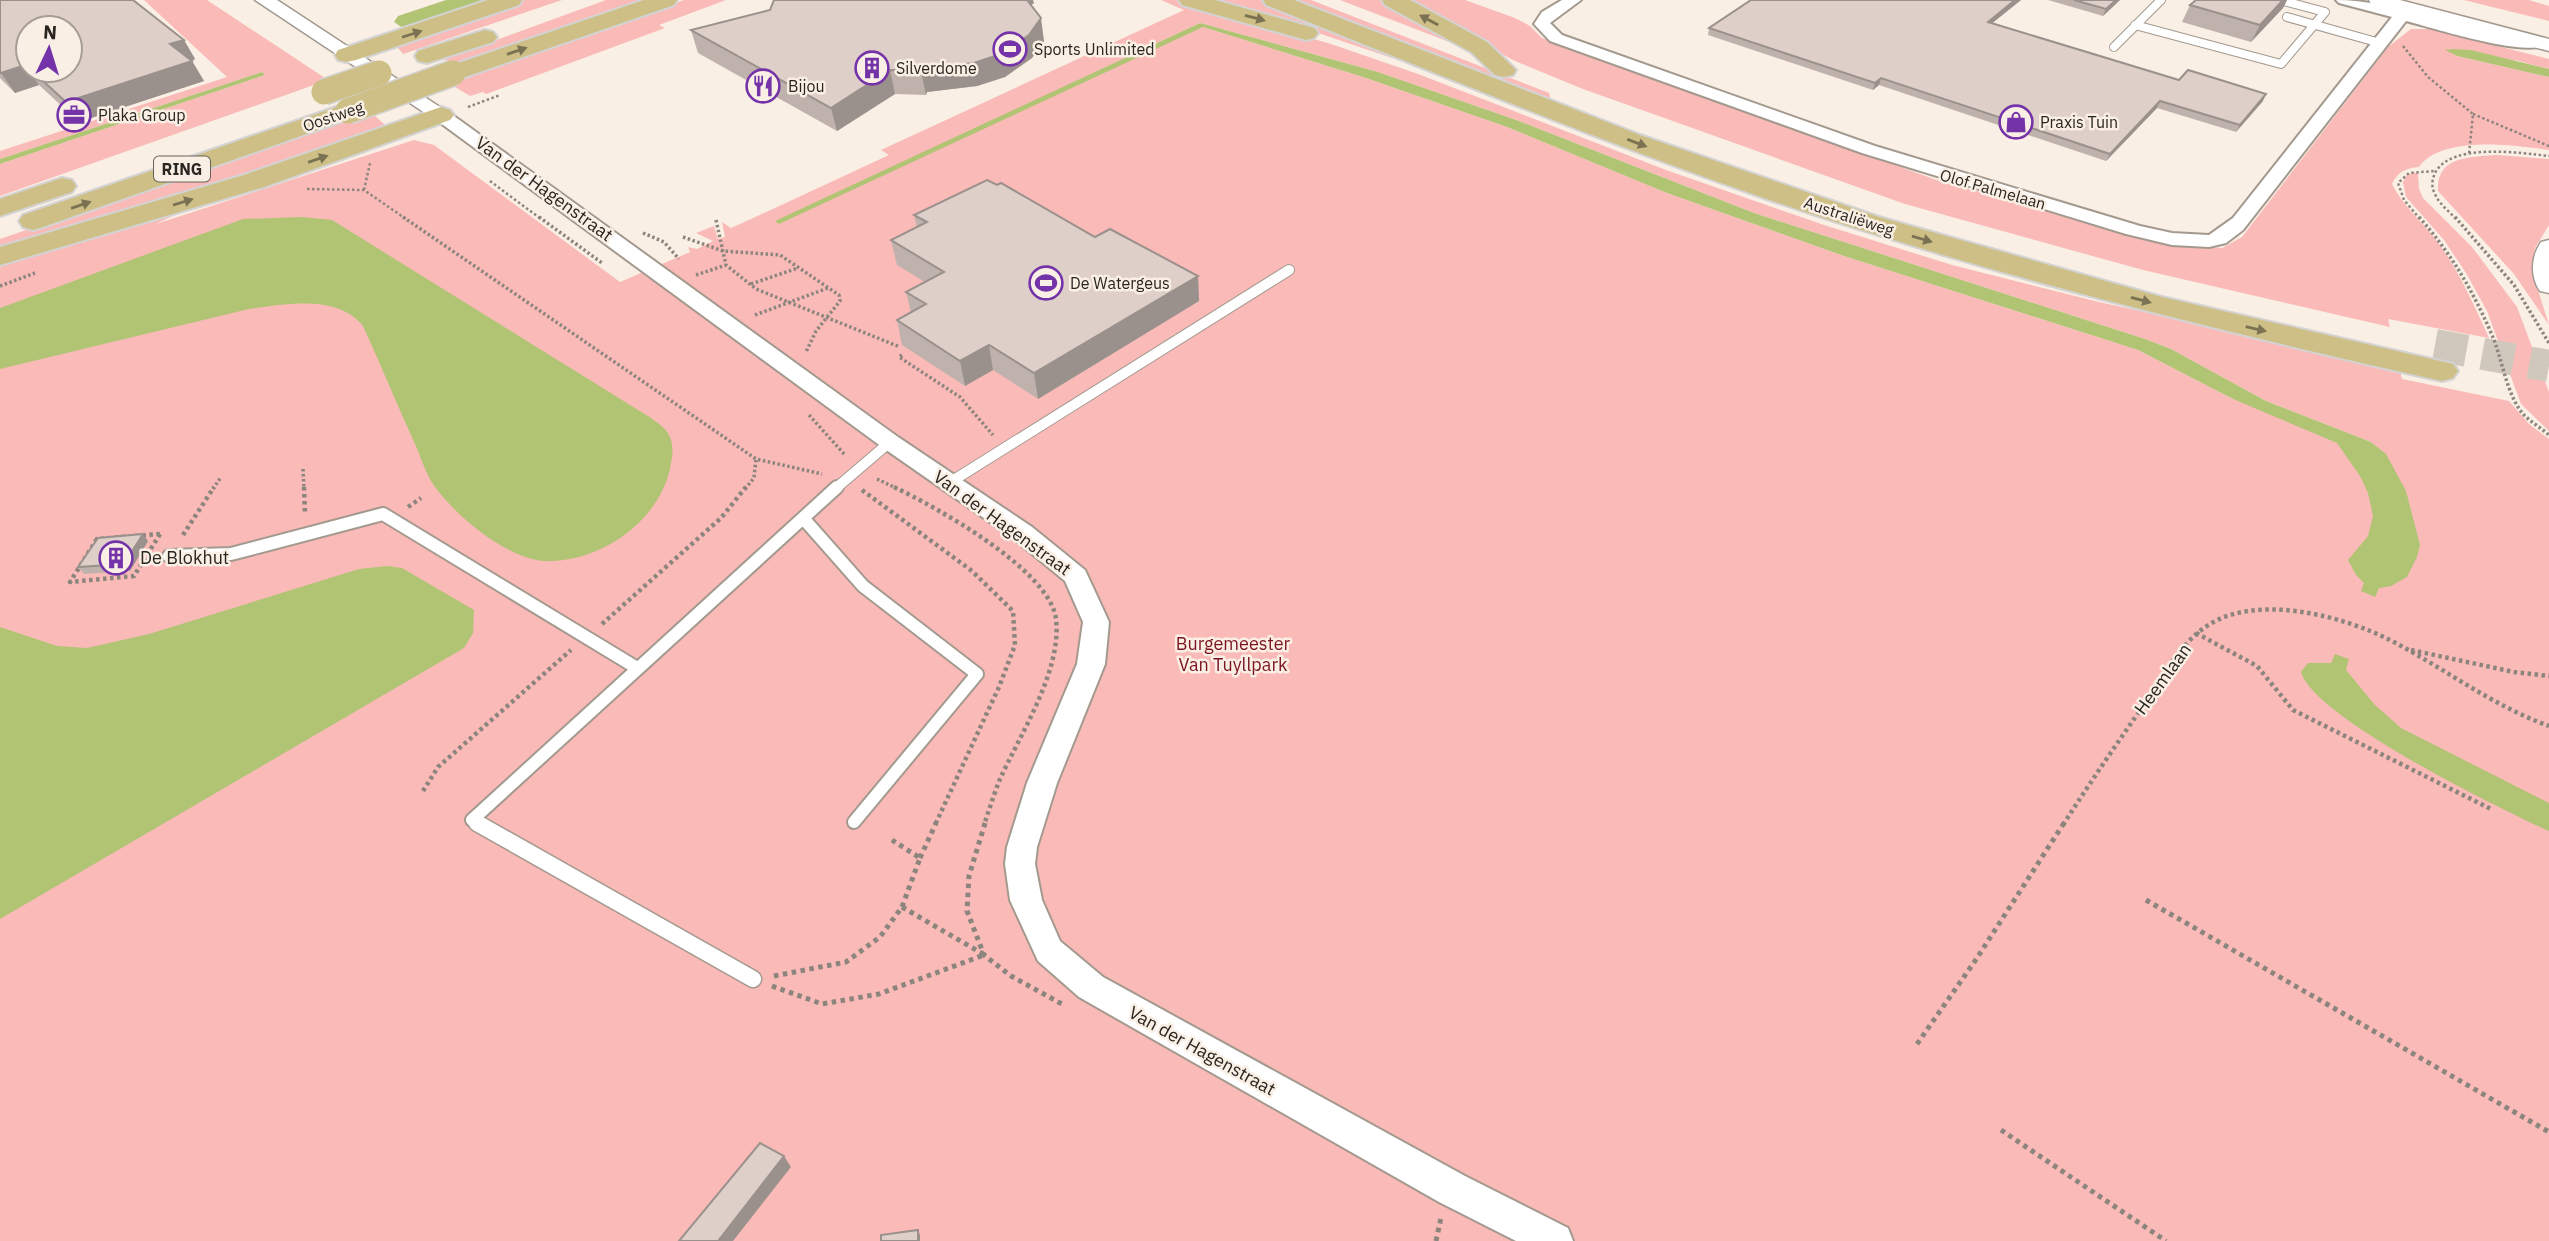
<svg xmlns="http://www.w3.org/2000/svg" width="2549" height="1241" font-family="'IBM Plex Sans',sans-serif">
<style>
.green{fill:#fabab8;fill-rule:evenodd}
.water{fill:#b0c474}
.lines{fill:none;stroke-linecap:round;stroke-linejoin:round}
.primary-tunnel{stroke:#d0c7bd;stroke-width:32;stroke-dasharray:32 16;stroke-linecap:butt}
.service-far3-casing{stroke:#a3998e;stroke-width:10}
.service-far2-casing{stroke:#a3998e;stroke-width:12}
.service-far1-casing{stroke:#a3998e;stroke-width:16}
.service-casing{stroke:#a3998e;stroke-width:19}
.minor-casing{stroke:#a3998e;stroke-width:4}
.tertiary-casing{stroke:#a3998e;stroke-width:3}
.primary-casing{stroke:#d4d3d3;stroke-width:4}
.path-far3{stroke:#8c857d;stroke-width:2.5;stroke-dasharray:2.5 2.5;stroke-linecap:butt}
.path-far2{stroke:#8c857d;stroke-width:3.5;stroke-dasharray:2.5 2.5;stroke-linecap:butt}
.path-far1{stroke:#8c857d;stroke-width:4.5;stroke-dasharray:3.5 3.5;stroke-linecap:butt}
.path{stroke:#8c857d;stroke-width:5;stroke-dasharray:4.5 4.5;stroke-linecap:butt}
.service-far3{stroke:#fff;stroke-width:8}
.service-far2{stroke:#fff;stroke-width:10}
.service-far1{stroke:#fff;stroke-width:12}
.service{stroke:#fff;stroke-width:16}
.minor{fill:#fff;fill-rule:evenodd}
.tertiary{fill:#fff;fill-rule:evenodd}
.primary{fill:#cdbf85;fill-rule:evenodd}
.primary-bridge-casing{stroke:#d4d3d3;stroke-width:28;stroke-linecap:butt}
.primary-bridge{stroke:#cdbf85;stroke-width:25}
.wall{fill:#bfb2ac;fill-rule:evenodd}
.shaded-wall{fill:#9b918c}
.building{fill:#decfc8;stroke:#9b918c;stroke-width:2}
.oneway{fill:#7b7253}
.labels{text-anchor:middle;stroke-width:5;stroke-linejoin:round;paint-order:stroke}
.far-poi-label{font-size:16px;fill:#292521;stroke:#faefe4;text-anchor:start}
.far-street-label{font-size:16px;fill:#292521;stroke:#faefe4}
.shield{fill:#faefe4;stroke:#68625c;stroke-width:2}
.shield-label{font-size:16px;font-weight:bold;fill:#292521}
.street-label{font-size:18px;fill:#292521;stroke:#faefe4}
.poi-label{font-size:18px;fill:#292521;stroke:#faefe4;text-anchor:start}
.park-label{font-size:18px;fill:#7b1521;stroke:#faefe4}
</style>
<rect width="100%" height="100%" fill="#faefe4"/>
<path class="green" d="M144,0H207L328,80L0,196V164L265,75L262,72L0,159V151L227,77Z
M519,0H562L403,54L393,42Z
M606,0H641L453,65L444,59Z
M684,0H726L659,25L665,28L486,94L483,92L470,96L450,84Z
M1161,0H1180L1331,44L1418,74L1666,170L1824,225L1952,265L2099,302L2399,368L2402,379L2509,401L2529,424L2549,439V1241H0V239L371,112L388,128L264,172L156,224L414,140L434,145L620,282L690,252L688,247L697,249L713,241L696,233L714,226L718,239L725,237L722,222L731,228L751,219L889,155L881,150L1184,10ZM1200,23L1378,72L1519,121L1754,213L2145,339L2171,349L2266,401L2371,442L2378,448L2233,399L2138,350L1844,256L1667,193L1507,127L1366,78L1203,27L1059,89Z
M1200,0H1260L1405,58L1401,61L1318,33Z
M1288,0H1311L1549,93L1552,104Z
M1340,0H1385L1465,48Z
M1400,0H1465L1515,18L1530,26L1542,38L1942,182L2184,245L2222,248L2242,237L2388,47L2411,29H2430L2549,59V69L2519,61L2446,50L2457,56L2549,77V150C2514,145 2441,135 2419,167C2405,168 2398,172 2392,184C2402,204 2419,219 2433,236C2457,266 2473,303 2489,338L2388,319L2390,327L2143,270L1905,204L1583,89L1515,61Z
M2464,0H2529L2549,6V21Z
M2497,155L2549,159V225L2535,248L2532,271L2549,325L2514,274L2438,191C2436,156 2470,157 2497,155Z
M2414,173H2418L2419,189L2423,198L2472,247L2517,307L2549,392V431L2521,404L2487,311L2466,273L2444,240L2406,197L2403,182L2407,175Z"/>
<path class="water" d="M446,0H491L403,28L394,22L398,16Z
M1200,23L1378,72L1519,121L1754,213L2145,339L2171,349L2266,401L2371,442L2386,454L2406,491L2420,545L2417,557L2407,577L2391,586L2379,588L2375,597L2361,591L2364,583L2356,575L2348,560L2368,536L2373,516L2368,493L2360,476L2337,443L2233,399L2138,350L1844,256L1667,193L1507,127L1366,78L1203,27L779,224L775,221Z
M2454,49L2471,50L2549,69V77L2457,56L2445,50Z
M262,72L265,75L0,164V159Z
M302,217L332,220L651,418C656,422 664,427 667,432C674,441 673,453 671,463C663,517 606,559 553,561C512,564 458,518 435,487C426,475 421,457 415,444C397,405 381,365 363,326C338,294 285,304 249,309L0,369V308L243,219Z
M387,566L402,568L474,610L473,633L464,648L0,919V627L57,646L87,648L149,634L359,569Z
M2335,654L2349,659L2346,670L2375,705L2401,728L2549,803V831C2502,810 2313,717 2301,672L2308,663H2331Z"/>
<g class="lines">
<path class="primary-tunnel" d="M2435,345L2549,366"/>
<defs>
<path id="service-far3" d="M2287,17L2380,43
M2135,25L2281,64L2325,12L2280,0
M2114,47L2161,0"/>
<path id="service-far2" d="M949,483L1289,270
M835,489L890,442"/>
<path id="service-far1" d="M803,518L863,586L977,674L854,822
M169,556L231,554L383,514L637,668
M480,825L472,820L837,487"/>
<path id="service" d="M477,823L753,979"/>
<path id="minor" d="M1562,0H1581L1550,23L1562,35L1875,146L2140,226L2172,233L2209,235L2233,218L2392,17L2339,3L2336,0C2395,0 2449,29 2506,37C2519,39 2539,33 2548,43C2532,60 2430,27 2406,21L2243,230L2226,243L2209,247L2172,245L2126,234L1862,153L1550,41L1534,24L1542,12Z
M441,110L447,111L898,437L1032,527L1085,570L1109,622L1105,664L1057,783L1037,847L1035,864L1042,900L1060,941L1103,977L1465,1176L1568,1228L1573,1241H1516L1439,1202L1079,997L1038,961L1010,900L1005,864L1007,847L1027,783L1077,664L1083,622L1065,581L1014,539L882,447L435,119L432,115L435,111Z"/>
<path id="tertiary" d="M255,0H277L452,115L448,119H434Z
M2369,0H2400L2549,39V51L2371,4Z
M2549,240V293L2540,291C2530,277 2531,256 2541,242Z"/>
<path id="primary" d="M488,0H522L519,5L356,60L347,62L338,60L335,55L338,50Z
M644,0H677L674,5L462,78L453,80L444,78L441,73L444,68Z
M1179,0H1215L1314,28L1318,33L1314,38L1306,40L1182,5Z
M1263,0H1294L1640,135L1879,217L2162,297L2453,364L2458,371L2453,378L2442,381C2214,330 1986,274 1764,198C1596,140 1431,71 1266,5Z
M1382,0H1410L1487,42L1516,70L1513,75L1504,77L1495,75L1471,52L1385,5Z
M485,30L493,32L497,37L493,42L427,63L418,61L415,56L418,51Z
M348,103L357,106L361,111L357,116L43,227L33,230L23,227L19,221L23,215Z
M441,107L450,110L454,115L450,120L264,187L0,265V247L244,175Z
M62,178L72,180L76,186L72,192L0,216V199Z"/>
</defs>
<use href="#service-far3" class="service-far3-casing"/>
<use href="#service-far2" class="service-far2-casing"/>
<use href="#service-far1" class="service-far1-casing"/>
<use href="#service" class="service-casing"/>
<use href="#minor" class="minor-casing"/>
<use href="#tertiary" class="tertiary-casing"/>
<use href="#primary" class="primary-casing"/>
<path class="path-far3" d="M2403,46L2428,77L2473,114L2469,154
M468,107L500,95
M2473,114L2549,146
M490,181L541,219
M307,189L364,190L406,219
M364,190L370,163
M2420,219L2404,200L2398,183L2409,173L2435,171
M2456,219C2449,211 2439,204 2435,194C2431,187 2432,180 2435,173C2451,142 2520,153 2549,156"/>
<path class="path-far2" d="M403,217L756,459L822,474
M539,217L602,263
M2419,217C2451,253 2473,291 2492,335C2502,358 2507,397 2524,415C2531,422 2541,428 2549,435
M2455,217L2514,285L2549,343
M716,220L726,265L756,289L900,347
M643,233L664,242L679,259
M683,237L723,251L780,255L839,295L840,301L816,331L806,352
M696,275L726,265
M751,284L798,268
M0,286L35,273
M755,315L828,288
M902,355L899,357L960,397L993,435
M809,415L845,455
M303,469L304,489
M877,479L898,489
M213,489L221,477
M745,489L754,478L756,459"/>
<path class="path-far1" d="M304,487L305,514
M894,487C936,507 1050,570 1056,619C1062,670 1021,733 1000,779C994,794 989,810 984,825
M862,490L972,571L1013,611L1015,645L999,687L935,825
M408,507L421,498
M160,534L134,576L70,582L97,539Z
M183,535L214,487
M602,624L721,518L746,487
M2196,633L2257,666L2293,710L2491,809
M2411,650L2514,672L2549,676
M423,791L438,767L571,650
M2063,825C2089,784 2116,745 2143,706C2163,677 2180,642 2210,624C2259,594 2343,616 2390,640C2444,668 2491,705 2549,726"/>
<path class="path" d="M985,823L969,876L967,911L984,955L1011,976L1062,1004
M920,858L936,823
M2146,900L2549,1132
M902,907L983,954
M774,976L846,962L880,937L902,907L920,858L892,840
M772,986L822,1004L879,994L984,955
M1917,1044L1975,961L2064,823
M2001,1130L2166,1241
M1436,1241L1441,1218"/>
<use href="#service-far3" class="service-far3"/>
<use href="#service-far2" class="service-far2"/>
<use href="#service-far1" class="service-far1"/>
<use href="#service" class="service"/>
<use href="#minor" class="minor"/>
<use href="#tertiary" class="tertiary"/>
<use href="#primary" class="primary"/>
<defs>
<path id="primary-bridge" d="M324,92L379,73
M348,111L453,73"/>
</defs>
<use href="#primary-bridge" class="primary-bridge-casing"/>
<use href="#primary-bridge" class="primary-bridge"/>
</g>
<path class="wall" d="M0,0L184,40L195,59L192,61L204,81L79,122L39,85L15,93L0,78ZM28,28L70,70H28Z
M1751,0H2021L1992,23L2179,80L2263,101L2236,132L2157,108L2106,161L1879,85L1873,90L1708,35L1709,28Z
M2048,0H2120L2103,16Z
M2196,0H2287L2283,8L2251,42L2182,22L2190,5Z
M1034,3L1031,5L1044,41L1032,58L1005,77L977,86L927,92L926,95L895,94L837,131L698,53L691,30L770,10Z
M914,215L1095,237L1198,276L1199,301L1038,399L993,370L965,386L902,345L897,320L911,313L906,292L925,282L897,265L891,240L917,227Z
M148,541L130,571L84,574L78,567Z"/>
<path class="shaded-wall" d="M1020,0H1033L1034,3L1022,11Z
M2015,0H2021L1985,29L1988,22Z
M2116,0H2120L2103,16L2106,9Z
M2283,0H2287L2283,8L2251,42L2260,25Z
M1041,18L1044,41L1032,58L1005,77L977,86L927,92L926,95L921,71L922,69Z
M184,40L195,59L182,64L170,44Z
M192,61L204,81L79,122L66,102Z
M25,65L39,85L15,93L1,73Z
M890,70L895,94L837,131L831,108Z
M1881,78L1879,85L1873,90L1875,83Z
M2266,94L2263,101L2236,132L2240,125Z
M2160,101L2157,108L2106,161L2110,154Z
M1198,276L1199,301L1038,399L1034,373Z
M989,345L993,370L965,386L960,361Z
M143,534L148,541L130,571L124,564Z
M784,1156L791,1167L733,1241H718Z
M918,1230L920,1235V1241H918Z"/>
<path class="building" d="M0,0H133L184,40L170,44L192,61L66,102L31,70H70V28H28V67L25,65L1,73L0,72Z
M774,0H1027L1041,18L1029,35L1001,54L974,63L922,69L921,71L890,70L831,108L691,30L770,10Z
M1751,0H2015L1988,22L2179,80L2188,70L2266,94L2240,125L2160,101L2110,154L1881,78L1875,83L1709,28Z
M2074,0H2116L2106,9Z
M2196,0H2283L2260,25L2190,5Z
M987,180L997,185L1001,183L1095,237L1110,229L1198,276L1034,373L989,345L960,361L897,320L926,304L906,292L944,272L891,240L927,222L914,215Z
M143,534L124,564L78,567L98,538Z
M760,1143L784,1156L718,1241H679Z
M918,1230V1241H881V1235Z"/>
<defs><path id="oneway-solid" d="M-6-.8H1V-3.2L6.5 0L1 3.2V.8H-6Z" transform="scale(1.75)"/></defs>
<g class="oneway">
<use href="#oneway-solid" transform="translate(1255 18) rotate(15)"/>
<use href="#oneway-solid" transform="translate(1429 20) rotate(-152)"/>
<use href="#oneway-solid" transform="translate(412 34) rotate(-18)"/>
<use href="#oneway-solid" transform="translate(517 51) rotate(-19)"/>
<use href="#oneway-solid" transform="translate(1637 143) rotate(21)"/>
<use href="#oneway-solid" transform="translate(318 159) rotate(-19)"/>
<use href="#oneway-solid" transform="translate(183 202) rotate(-17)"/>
<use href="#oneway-solid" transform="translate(81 205) rotate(-19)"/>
<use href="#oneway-solid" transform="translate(1922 239) rotate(16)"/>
<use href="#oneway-solid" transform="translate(2141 300) rotate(15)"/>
<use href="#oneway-solid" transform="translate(2256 329) rotate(13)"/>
</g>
<defs>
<symbol id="stadium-ring" viewBox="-11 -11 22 22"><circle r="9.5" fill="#faefe4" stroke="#7433a8" stroke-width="1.5"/><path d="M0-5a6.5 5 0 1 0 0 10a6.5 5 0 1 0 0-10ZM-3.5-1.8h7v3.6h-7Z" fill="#7433a8"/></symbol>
<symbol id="building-ring" viewBox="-11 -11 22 22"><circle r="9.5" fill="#faefe4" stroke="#7433a8" stroke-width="1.5"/><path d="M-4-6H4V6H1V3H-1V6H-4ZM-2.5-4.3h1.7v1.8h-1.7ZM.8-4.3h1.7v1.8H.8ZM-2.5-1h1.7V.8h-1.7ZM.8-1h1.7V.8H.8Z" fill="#7433a8"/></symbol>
<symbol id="restaurant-ring" viewBox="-11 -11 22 22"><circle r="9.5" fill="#faefe4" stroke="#7433a8" stroke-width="1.5"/><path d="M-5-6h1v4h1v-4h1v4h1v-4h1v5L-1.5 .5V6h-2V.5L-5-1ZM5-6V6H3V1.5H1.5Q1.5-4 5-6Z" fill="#7433a8"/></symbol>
<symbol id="office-ring" viewBox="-11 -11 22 22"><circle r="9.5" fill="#faefe4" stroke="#7433a8" stroke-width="1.5"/><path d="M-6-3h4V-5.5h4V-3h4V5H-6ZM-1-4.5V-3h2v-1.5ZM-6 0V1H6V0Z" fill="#7433a8"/></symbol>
<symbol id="shop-ring" viewBox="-11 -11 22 22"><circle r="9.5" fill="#faefe4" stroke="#7433a8" stroke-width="1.5"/><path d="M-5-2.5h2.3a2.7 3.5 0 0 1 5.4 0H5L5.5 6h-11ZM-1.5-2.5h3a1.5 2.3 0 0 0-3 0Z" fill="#7433a8"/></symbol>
</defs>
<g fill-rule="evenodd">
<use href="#stadium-ring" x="991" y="30" width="38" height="38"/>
<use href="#building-ring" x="853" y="49" width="38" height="38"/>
<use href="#restaurant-ring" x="744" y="67" width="38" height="38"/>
<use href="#office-ring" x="55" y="96" width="38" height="38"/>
<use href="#shop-ring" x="1997" y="103" width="38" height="38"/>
<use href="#stadium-ring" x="1027" y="264" width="38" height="38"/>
<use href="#building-ring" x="97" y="539" width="38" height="38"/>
</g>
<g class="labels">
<g class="far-poi-label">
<text x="1034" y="55">Sports Unlimited</text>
<text x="896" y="74">Silverdome</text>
<text x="788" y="92">Bijou</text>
<text x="98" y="121">Plaka Group</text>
<text x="2040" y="128">Praxis Tuin</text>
<text x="1070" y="289">De Watergeus</text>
</g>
<g class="far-street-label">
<text transform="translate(333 116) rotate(-19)" y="6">Oostweg</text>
<text transform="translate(1993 189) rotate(16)" y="6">Olof Palmelaan</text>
<text transform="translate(1849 216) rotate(18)" y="6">Australiëweg</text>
</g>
<rect class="shield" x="154" y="156.5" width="56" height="25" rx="5"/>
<g class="shield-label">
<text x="182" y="175">RING</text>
</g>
<g class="street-label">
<text transform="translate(544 189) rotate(36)" y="6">Van der Hagenstraat</text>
<text transform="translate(1002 523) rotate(36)" y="6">Van der Hagenstraat</text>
<text transform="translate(2163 679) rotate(-54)" y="6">Heemlaan</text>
<text transform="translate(1202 1051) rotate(29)" y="6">Van der Hagenstraat</text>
</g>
<g class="poi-label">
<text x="140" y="564">De Blokhut</text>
</g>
<g class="park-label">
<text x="1233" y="650">Burgemeester<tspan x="1233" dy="21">Van Tuyllpark</tspan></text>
</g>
</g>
<g transform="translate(49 49) rotate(4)"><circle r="33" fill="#faefe4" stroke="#a69e96" stroke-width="2"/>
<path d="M0-5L12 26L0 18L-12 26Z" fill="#7433a8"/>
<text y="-10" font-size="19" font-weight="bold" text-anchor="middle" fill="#292521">N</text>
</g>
</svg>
